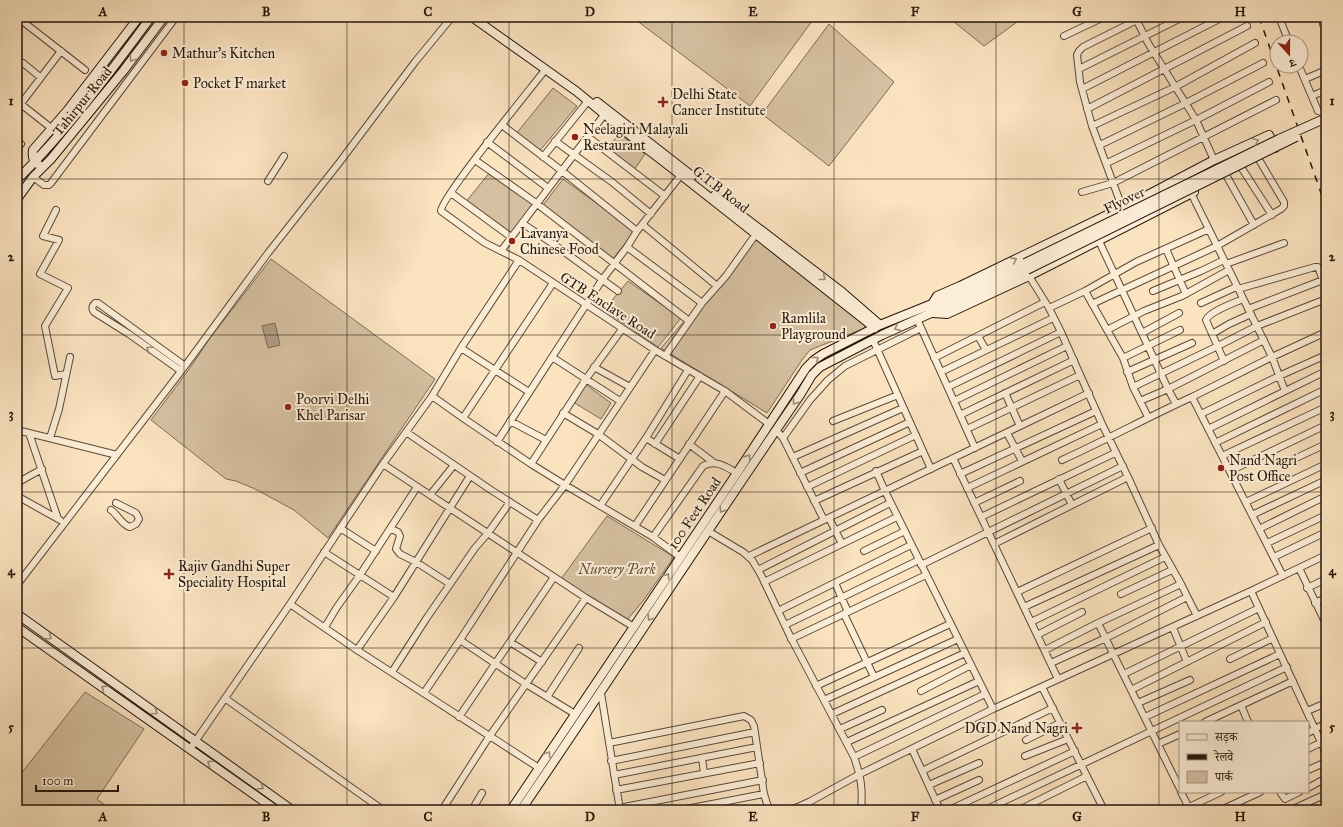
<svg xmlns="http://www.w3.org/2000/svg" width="1343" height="827" font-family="'IM FELL Great Primer','Noto Serif Devanagari',serif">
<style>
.green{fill:#d6c0a1;stroke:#7d6b56}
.water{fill:#b29d83;stroke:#796753}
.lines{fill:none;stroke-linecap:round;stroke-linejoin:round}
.street-casing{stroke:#5a4939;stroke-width:8}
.secondary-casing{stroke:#24160c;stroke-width:10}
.street{stroke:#fcedd6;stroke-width:6}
.secondary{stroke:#fcedd6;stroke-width:8}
.rail{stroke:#24160c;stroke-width:1.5;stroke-dasharray:7 7;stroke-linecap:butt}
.secondary-bridge-casing{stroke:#24160c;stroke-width:10;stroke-linecap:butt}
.secondary-bridge{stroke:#fcedd6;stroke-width:8}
.oneway{stroke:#9b8c7b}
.grid{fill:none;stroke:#24160c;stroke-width:1;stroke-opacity:0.55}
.poi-dot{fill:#8f2418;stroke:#fcedd6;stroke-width:1.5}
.labels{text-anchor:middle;stroke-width:4;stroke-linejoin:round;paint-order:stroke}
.poi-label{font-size:14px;fill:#24160c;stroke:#fcedd6;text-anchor:start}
.street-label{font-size:14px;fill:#24160c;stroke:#fcedd6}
.park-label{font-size:14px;font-style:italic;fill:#625240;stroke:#fcedd6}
.neatline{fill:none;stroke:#24160c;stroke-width:1.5}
.grid-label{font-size:13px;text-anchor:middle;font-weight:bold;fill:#24160c}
</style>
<rect width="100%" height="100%" fill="#fbe3c0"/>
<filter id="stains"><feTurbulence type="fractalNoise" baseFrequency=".005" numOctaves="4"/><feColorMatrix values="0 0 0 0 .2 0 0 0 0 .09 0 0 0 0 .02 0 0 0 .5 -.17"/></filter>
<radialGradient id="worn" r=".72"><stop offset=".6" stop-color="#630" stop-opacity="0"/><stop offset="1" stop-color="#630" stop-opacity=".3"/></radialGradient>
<path class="green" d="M632,17H815L750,106Z
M948,17H1024L984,46Z
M829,24L894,82L829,166L762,114Z
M553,88L577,106L538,153L516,134Z
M619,133L645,154L634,170L607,151Z
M490,172L533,205L509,237L465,203Z
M563,179L635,231L612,260L540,209Z
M756,238C791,268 829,294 865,323V328L810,350L802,360L767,413L661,348Z
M271,259L435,379L328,538L294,510L255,489L236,481L226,479L151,420L190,368L210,338Z
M628,281L681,318L658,347L604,310Z
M585,384L611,403L601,419L573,402Z
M607,516L674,557L643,601L627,620L561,579Z
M85,692L144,729L97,799L111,810H17V779Z"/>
<path class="water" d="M275,323L280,345L268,348L262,326Z"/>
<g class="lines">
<defs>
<path id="street" d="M17,17L85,70
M1135,17L1148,43L1196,120L1214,160
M1279,17L1289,42
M1323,24H1326
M1064,36L1104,17
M23,63L40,77
M1299,66L1318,111L1325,113
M1079,69L1183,17
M545,70C532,87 440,199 441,211L485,243L519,260L655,350L725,391L769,424
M1305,79L1326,70
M1082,89L1223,17
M1312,96L1326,90
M17,101L60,135
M17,109L61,51
M1087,109L1247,26
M502,125L562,171L637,231
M1092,126L1175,87L1255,43
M588,137L665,196
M17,141L21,144
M555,141L612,182L651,214
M487,142L548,188
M1100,145L1186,103L1263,63
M543,157L588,101
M475,160L536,203L689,321
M1107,163L1196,120L1269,82
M1241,167L1272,215
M1226,175L1254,225
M33,177L44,185H49L51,183L176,17
M268,181L284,156
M1082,192L1113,183L1276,100
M451,193L511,237
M1191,193L1272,357L1285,391
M1122,207L1092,126L1080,82L1077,55L1079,51L1083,47L1143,17
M56,210L43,236L59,240L40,274L68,288L45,326L55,376L66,374
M522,223L559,248L618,291
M643,225L717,286
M1099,241L1168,389L1176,404
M627,247L702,303
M1166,249L1186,294
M501,251L604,115
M519,260L461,348L432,396L383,464L586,598L634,627
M1226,264L1284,243
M1029,276L1049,308L1061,332L1102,424L1128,477L1159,545L1181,584L1197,616
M1238,289L1315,267H1318L1326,288
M1085,291L1123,358L1133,387L1148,417
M1153,291L1201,271L1224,260
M1201,303L1236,287
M1092,304L1217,246L1281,209L1284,206V202L1258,158
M1049,308L1085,291L1136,262L1209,229
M1248,309L1323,280
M17,314V319
M917,319L975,448
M1107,330L1144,311L1182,296L1229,270
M1142,333L1179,313
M1212,334L1229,324L1251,314
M978,336L986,350
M873,340L931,469
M461,348L529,392
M665,356L702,303L726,276L756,234
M552,357L620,401
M934,358L1045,302
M1123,358L1180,330
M1224,361L1206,320C1210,311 1234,303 1243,299
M594,367L630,387
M181,371L129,334L94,312C91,308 92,306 95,303H98L185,366
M941,372L1053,318
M1127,372L1192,343
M948,387L1061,332
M1133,387L1218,346L1257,326L1326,299
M1005,393L1020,426
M432,396L463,418L531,464L565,485L653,537L680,557
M1192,397L1272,357L1326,332
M954,401L1067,346
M1140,401L1168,389L1264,340
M563,413L598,434L642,467L665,480
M1201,414L1279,376L1326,355
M960,415L1074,360
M463,418L553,283
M510,421L546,440
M833,421L898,395
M967,429L1080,375
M1208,429L1326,371
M17,430L117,455
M776,430L783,438L824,520
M406,432L491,490L538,520
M29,433L58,519
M1007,433L1022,461
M50,438L59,409L70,357
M646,438L680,459
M783,438L810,400L828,380L845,366L921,328
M497,442L602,280L627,247L637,231L681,175
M1215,443L1326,389
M655,444L700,376
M689,444L713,462
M1222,456L1326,407
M793,457L903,408
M953,458L1058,679
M1294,459L1326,444
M1062,460C1106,440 1148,417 1192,397L1283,576
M531,464L586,379L622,329
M876,471L885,491L993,709
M1230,471L1326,425
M800,473L910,422
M960,474L1096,411
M1059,479L1072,505
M17,483L42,469
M807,487L916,435
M967,488L1102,424
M430,495L454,465
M17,496L60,520
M814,501L923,451
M1246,502L1326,464
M974,503L1020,481
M600,506L646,438L688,370
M111,510C118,515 122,525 130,527L136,524L139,519L136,513L116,503
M1252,515L1326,480
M981,517L1115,453
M829,518L842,544
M635,526L725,391
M340,528L376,551
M391,529L398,532L400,536L396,549L400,554L416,562L450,584
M1259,529L1326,496
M708,531L743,552L752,560L761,575L790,636L854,757C861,777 863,789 861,810
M653,537L703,466C716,459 726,467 737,473
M1267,543L1326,515
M994,544L1128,477
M864,551L905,531
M324,552L394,597
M749,556L1089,393
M1274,557L1326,532
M921,565L1123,466
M1299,568L1326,624
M758,570L890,503
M764,582L897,517
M835,583L848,612
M17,585L185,366L268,253L339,163L415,62L452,17
M1307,588L1326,579
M1251,591L1326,753
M1017,592L1152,528
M1121,594L1172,570
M1315,603L1326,598
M290,604L357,650L539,768
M1024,607L1159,545
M778,611L911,545
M844,614L874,677
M1031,622L1165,557
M1098,623L1180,789
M785,625L919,560
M325,627L337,607L360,575L417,487
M1173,628L1187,662
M1037,635L1082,612
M791,639L926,575
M460,640L526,684L575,714
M510,642L542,662
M357,650L394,597L470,476
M1045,650L1098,623L1181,584
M1230,659L1273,638
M1051,663L1106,638L1187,597
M392,672L426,619L475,548L488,533L510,502
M1124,674L1259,608
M816,686L950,624
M1042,687L1104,810
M1131,690L1266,622
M921,691L971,665
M424,693L460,640L538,520L565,485L655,350
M601,693L620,810
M547,697L579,648
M226,699L383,810
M824,700L958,639
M1138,703L1190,680
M1241,705L1248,722
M1307,711L1326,703
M832,714L965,653
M459,717L554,577
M1145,717L1280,654
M1205,722L1293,681
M840,729L882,710
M1308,733L1326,723
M1026,740L1060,723
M847,742L979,681
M609,743L744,716L751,720L754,726L764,794L769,810
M1158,744L1180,734
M190,749L290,604L383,464
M912,749L940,810
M1308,749L1326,740
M1025,756L1068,739
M854,757L985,694
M702,758L704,773
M611,761L755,732
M1308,770L1326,762
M922,771L1053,708
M614,775L757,747
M929,785L979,763
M1308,788L1326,778
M616,790L760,763
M1181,792L1190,810
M1280,792L1285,799L1299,792
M935,800L979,780
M1189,807L1221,792
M619,808L763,780
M442,810L489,737L586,598
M472,810L482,793
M681,810L764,794
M791,810L809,802L860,774L993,709L1251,591L1326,555
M949,810L1075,751
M985,810L1287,667
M1019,810L1087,776
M1221,810L1260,792
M1291,810L1326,794"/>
<path id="secondary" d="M472,17L576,91L642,145L681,175L875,328
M597,102L692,176
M39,165C33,161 32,157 33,150L67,111L139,17
M17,180C67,130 109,74 151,17
M715,195L842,292L880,325
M17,199L33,177L51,159L124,70L164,17
M932,304L937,296L960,286L1140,199L1214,160L1269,135L1275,148
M933,313L947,314L1029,276L1194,192
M17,614L292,810
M17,627L276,810
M511,810L737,473L806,368L814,360L823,354L880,325L932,304L1025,263
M521,810C615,672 706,532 800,395L812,375L820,367L882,335L1027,270"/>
</defs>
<use href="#street" class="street-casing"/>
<use href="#secondary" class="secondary-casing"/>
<use href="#street" class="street"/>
<use href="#secondary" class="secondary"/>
<path class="rail" d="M1259,17L1326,207"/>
<defs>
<path id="secondary-bridge" d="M1025,263L1279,139L1326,118
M1027,270L1296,137"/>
</defs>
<use href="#secondary-bridge" class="secondary-bridge-casing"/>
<use href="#secondary-bridge" class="secondary-bridge"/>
</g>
<defs><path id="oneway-chevron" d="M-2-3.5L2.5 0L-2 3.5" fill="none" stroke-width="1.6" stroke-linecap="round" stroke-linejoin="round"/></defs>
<g class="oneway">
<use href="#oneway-chevron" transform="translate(132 59) rotate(126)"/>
<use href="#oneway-chevron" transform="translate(1256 141) rotate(-25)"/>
<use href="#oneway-chevron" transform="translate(1014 260) rotate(-26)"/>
<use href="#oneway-chevron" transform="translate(823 278) rotate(38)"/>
<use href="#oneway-chevron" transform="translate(897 328) rotate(156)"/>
<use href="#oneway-chevron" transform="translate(149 349) rotate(-145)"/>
<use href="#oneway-chevron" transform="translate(816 359) rotate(-37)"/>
<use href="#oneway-chevron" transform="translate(795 402) rotate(125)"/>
<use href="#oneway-chevron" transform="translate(748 457) rotate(-57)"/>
<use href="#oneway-chevron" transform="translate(722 510) rotate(124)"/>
<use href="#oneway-chevron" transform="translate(667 576) rotate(-56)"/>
<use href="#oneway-chevron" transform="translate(650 618) rotate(123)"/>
<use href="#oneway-chevron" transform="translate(49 637) rotate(35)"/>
<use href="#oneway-chevron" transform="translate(104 688) rotate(-145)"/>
<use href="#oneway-chevron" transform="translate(155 712) rotate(35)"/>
<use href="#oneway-chevron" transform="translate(548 754) rotate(-56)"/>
<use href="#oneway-chevron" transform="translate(210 763) rotate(-145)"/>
<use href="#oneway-chevron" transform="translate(261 787) rotate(35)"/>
</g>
<path class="grid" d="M184,17V810M347,17V810M509,17V810M672,17V810M834,17V810M996,17V810M1159,17V810M17,179H1326M17,335H1326M17,492H1326M17,648H1326"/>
<g class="poi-dot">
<circle cx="164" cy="53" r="4"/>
<circle cx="185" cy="83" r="4"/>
<path d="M661 96h4v4h4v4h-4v4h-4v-4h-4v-4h4z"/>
<circle cx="575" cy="137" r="4"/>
<circle cx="512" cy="241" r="4"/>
<circle cx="773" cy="326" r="4"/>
<circle cx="288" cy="407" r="4"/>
<circle cx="1221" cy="468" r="4"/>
<path d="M167 568h4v4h4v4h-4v4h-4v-4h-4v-4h4z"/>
<path d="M1075 722h4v4h4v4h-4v4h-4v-4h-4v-4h4z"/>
</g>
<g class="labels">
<g class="poi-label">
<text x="172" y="58">Mathur's Kitchen</text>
<text x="193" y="88">Pocket F market</text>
<text x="672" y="99">Delhi State<tspan x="672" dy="16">Cancer Institute</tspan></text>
<text x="583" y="134">Neelagiri Malayali<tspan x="583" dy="16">Restaurant</tspan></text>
<text x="520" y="238">Lavanya<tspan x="520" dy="16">Chinese Food</tspan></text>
<text x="781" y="323">Ramlila<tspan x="781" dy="16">Playground</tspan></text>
<text x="296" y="404">Poorvi Delhi<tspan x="296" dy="16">Khel Parisar</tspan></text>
<text x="1229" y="465">Nand Nagri<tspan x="1229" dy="16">Post Office</tspan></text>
<text x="178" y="571">Rajiv Gandhi Super<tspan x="178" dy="16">Speciality Hospital</tspan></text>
<text x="1068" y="733" text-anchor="end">DGD Nand Nagri</text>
</g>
<g class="street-label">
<text transform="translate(82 101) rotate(-51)" y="5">Tahirpur Road</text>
<text transform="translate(721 189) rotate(38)" y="5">G.T.B Road</text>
<text transform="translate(1124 200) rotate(-26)" y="5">Flyover</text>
<text transform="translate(608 305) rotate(33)" y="5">GTB Enclave Road</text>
<text transform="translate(694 513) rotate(-56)" y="5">100 Feet Road</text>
</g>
<g class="park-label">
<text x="617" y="574">Nursery Park</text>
</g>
</g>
<rect width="1343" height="827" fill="none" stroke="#fbe3c0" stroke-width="44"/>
<rect x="1179" y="721" width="130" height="72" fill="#fcedd6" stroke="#a69785"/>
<rect x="1187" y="734" width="20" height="6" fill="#fcedd6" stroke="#a69785"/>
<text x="1215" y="741" font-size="12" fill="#24160c">सड़क</text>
<rect x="1187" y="754" width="20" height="6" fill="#24160c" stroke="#a69785"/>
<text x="1215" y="761" font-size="12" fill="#24160c">रेलवे</text>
<rect x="1187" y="771" width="20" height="12" fill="#d6c0a1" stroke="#a69785"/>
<text x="1215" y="781" font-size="12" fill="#24160c">पार्क</text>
<g transform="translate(1289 54) rotate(159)"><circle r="19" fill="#fcedd6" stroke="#a69785"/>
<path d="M0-3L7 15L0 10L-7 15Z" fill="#8f2418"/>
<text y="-6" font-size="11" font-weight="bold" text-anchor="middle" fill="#24160c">उ</text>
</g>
<path d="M36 785v6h82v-6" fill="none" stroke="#24160c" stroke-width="2"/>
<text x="42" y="785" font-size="12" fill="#24160c" stroke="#fcedd6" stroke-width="3" paint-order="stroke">100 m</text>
<rect x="22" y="22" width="1299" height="783" class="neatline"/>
<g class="grid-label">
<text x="103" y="16">A</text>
<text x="266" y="16">B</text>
<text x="428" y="16">C</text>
<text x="590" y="16">D</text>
<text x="753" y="16">E</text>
<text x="915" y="16">F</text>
<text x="1077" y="16">G</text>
<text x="1240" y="16">H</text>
<text x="11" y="105">1</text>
<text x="1332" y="105">1</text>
<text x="11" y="261">2</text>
<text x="1332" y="261">2</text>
<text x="11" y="418">3</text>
<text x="1332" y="418">3</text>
<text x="11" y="575">4</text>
<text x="1332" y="575">4</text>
<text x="11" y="731">5</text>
<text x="1332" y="731">5</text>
<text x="103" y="821">A</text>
<text x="266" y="821">B</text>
<text x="428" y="821">C</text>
<text x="590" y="821">D</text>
<text x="753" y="821">E</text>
<text x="915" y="821">F</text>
<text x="1077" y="821">G</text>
<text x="1240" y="821">H</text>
</g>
<rect width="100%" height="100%" filter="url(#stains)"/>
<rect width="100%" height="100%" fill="url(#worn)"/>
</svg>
